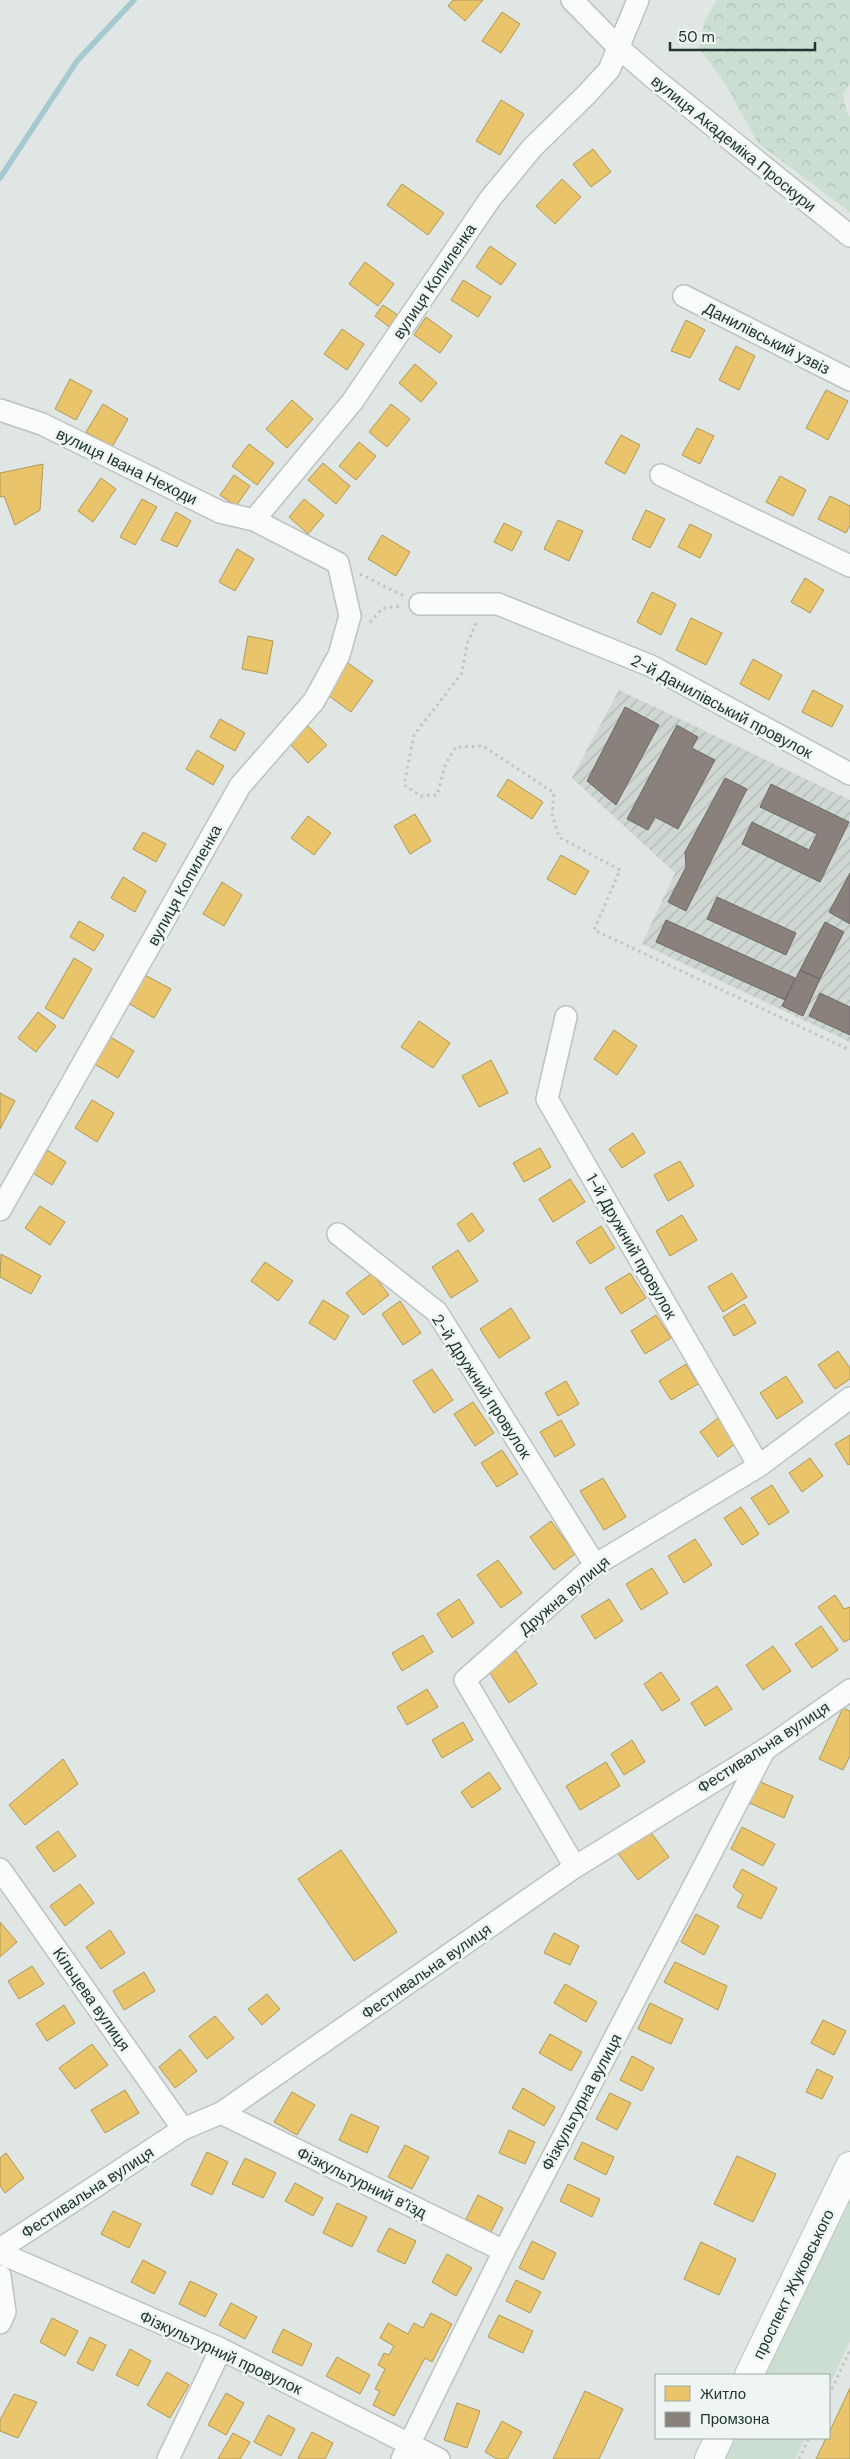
<svg xmlns="http://www.w3.org/2000/svg" width="850" height="2459" font-family="'DM Sans',sans-serif">
<style>
.industrial{fill:url(#industrial-furrows)}
.forest{fill:url(#forest-crowns)}
.green{fill:#cbded1}
.homes{fill:#e9c46a;stroke:#ad9959}
.industry{fill:#8a817c;stroke:#6a6a66}
.lines{fill:none;stroke-linecap:round;stroke-linejoin:round}
.stream{stroke:#a4c9d1;stroke-width:5.5}
.street-casing{stroke:#bdc3c0;stroke-width:24}
.secondary-casing{stroke:#bdc3c1;stroke-width:30}
.path{stroke:#bfc7c5;stroke-width:3;stroke-dasharray:2.5 4;stroke-linecap:butt}
.street{stroke:#fafbfb;stroke-width:21}
.secondary{stroke:#fafbfb;stroke-width:28}
.labels{text-anchor:middle;stroke-width:5;stroke-linejoin:round;paint-order:stroke}
.street-label{font-size:16px;fill:#213632;stroke:#eef5f2}
</style>
<defs>
<pattern id="industrial-furrows" width="10" height="10" patternUnits="userSpaceOnUse" patternTransform="scale(1.25)"><rect width="10" height="10" fill="#cfd7d3"/><path d="M-1 1l2-2M0 10L10 0M9 11l2-2" fill="none" stroke="#b1b9b6"/></pattern>
<pattern id="forest-crowns" width="20" height="18" patternUnits="userSpaceOnUse" patternTransform="scale(1.25)"><rect width="20" height="18" fill="#cbded1"/><path d="M2 6a3 3 0 1 1 6 0M12 15a3 3 0 1 1 6 0" fill="none" stroke="#aebfb4"/></pattern>
</defs>
<rect width="100%" height="100%" fill="#e0e6e3"/>
<path class="industrial" d="M619,690L850,800V1042L642,944L675,873L572,778Z"/>
<path class="forest" d="M717,0H850V84L843,94L847,114L850,116V212L758,143L726,85L699,48L705,20Z"/>
<path class="green" d="M850,2190V2341L829,2386V2375H763Z
M734,2438H805L795,2459H724Z"/>
<path class="homes" d="M453,0H483L465,21L448,6Z
M502,12L520,24L501,53L482,41Z
M501,100L524,114L500,155L476,141Z
M593,149L611,172L591,187L573,164Z
M562,179L581,197L555,224L536,206Z
M402,184L444,213L428,235L387,205Z
M490,246L516,264L501,285L476,267Z
M365,262L394,284L378,306L349,284Z
M463,280L491,297L478,317L451,300Z
M383,305L402,318L392,329L375,316Z
M426,317L452,336L440,353L414,335Z
M686,320L705,330L690,358L671,351Z
M342,329L364,344L347,370L324,354Z
M736,346L755,356L739,390L719,380Z
M415,364L437,383L421,402L399,383Z
M70,379L92,391L76,420L55,409Z
M826,390L848,401L828,440L806,428Z
M292,400L313,419L287,448L266,429Z
M103,404L128,419L112,447L86,432Z
M391,404L410,419L387,447L369,432Z
M697,428L714,436L700,464L682,455Z
M621,435L640,445L625,474L605,463Z
M359,442L376,456L356,480L339,466Z
M249,444L274,463L257,485L232,466Z
M323,463L350,486L336,504L308,480Z
M43,464L40,510L15,525L4,496L0,497V473Z
M234,475L250,486L236,506L220,495Z
M780,476L806,490L793,516L766,502Z
M101,478L116,489L93,522L78,511Z
M830,496L850,506V525L846,533L818,519Z
M142,499L157,507L135,545L120,537Z
M304,499L324,515L308,534L289,517Z
M646,510L665,519L650,548L632,539Z
M176,512L191,521L177,547L161,540Z
M558,520L583,531L569,561L544,549Z
M504,523L522,532L512,551L494,542Z
M690,524L712,535L700,558L678,547Z
M382,535L410,552L396,576L368,559Z
M237,549L254,559L235,591L219,582Z
M805,578L824,590L810,613L791,602Z
M652,592L676,604L661,635L637,622Z
M691,618L722,633L706,665L676,650Z
M248,636L273,641L267,674L242,669Z
M753,659L782,675L769,700L740,684Z
M348,663L373,681L351,712L325,693Z
M813,690L843,706L832,727L802,712Z
M220,719L245,733L235,751L210,737Z
M307,725L327,745L308,763L289,743Z
M197,750L224,766L213,785L186,769Z
M508,779L543,802L532,819L497,796Z
M415,814L431,841L410,854L394,826Z
M308,816L331,833L314,855L291,838Z
M143,832L166,844L156,862L133,849Z
M561,855L589,871L575,895L547,879Z
M123,877L146,891L135,912L111,898Z
M222,882L242,895L224,926L203,914Z
M79,921L104,935L94,951L70,937Z
M74,958L92,969L63,1019L45,1008Z
M145,975L171,989L154,1018L128,1003Z
M38,1012L56,1026L36,1052L18,1038Z
M419,1021L450,1043L433,1068L401,1047Z
M614,1030L637,1046L617,1075L594,1059Z
M107,1035L134,1051L118,1078L91,1062Z
M491,1060L508,1093L479,1107L462,1076Z
M0,1093L15,1101L0,1129Z
M92,1100L114,1113L97,1142L75,1128Z
M633,1133L645,1153L622,1168L609,1149Z
M39,1145L66,1162L52,1185L25,1168Z
M540,1148L551,1167L524,1182L513,1163Z
M680,1161L694,1186L668,1201L654,1175Z
M570,1179L585,1202L553,1222L539,1199Z
M40,1206L65,1222L50,1245L25,1228Z
M472,1213L484,1231L469,1242L457,1224Z
M682,1215L697,1240L670,1256L656,1231Z
M601,1226L615,1248L590,1264L576,1242Z
M458,1250L478,1281L451,1298L432,1267Z
M1,1254L41,1276L31,1294L0,1277Z
M265,1262L293,1281L278,1301L251,1281Z
M372,1273L389,1295L363,1315L346,1293Z
M630,1273L646,1298L621,1314L605,1288Z
M732,1273L747,1297L723,1312L708,1287Z
M323,1300L349,1316L335,1340L309,1323Z
M400,1301L421,1333L403,1345L382,1314Z
M744,1304L756,1323L734,1336L723,1317Z
M511,1308L530,1338L499,1358L480,1329Z
M656,1315L671,1338L645,1354L631,1331Z
M838,1351L850,1368V1379L835,1389L818,1365Z
M686,1364L698,1384L671,1400L659,1381Z
M432,1369L453,1400L434,1413L413,1381Z
M786,1376L803,1402L777,1419L760,1393Z
M566,1381L579,1404L558,1416L545,1393Z
M473,1402L494,1433L475,1446L454,1414Z
M722,1415L740,1440L718,1457L700,1432Z
M561,1420L575,1445L555,1457L540,1432Z
M850,1435V1464L848,1465L835,1444Z
M502,1450L518,1474L497,1487L481,1463Z
M810,1458L823,1476L802,1492L789,1473Z
M603,1478L626,1517L604,1530L580,1491Z
M772,1485L789,1512L769,1525L751,1498Z
M741,1507L759,1534L742,1545L724,1518Z
M551,1521L575,1554L554,1570L530,1537Z
M695,1539L712,1565L684,1583L668,1556Z
M498,1560L522,1593L501,1608L477,1575Z
M652,1568L668,1593L641,1610L626,1584Z
M835,1595L844,1609L850,1607V1639L844,1642L818,1607Z
M459,1599L474,1623L452,1638L437,1614Z
M609,1599L623,1621L595,1639L581,1616Z
M821,1626L838,1650L812,1668L795,1644Z
M423,1635L433,1652L402,1671L392,1653Z
M773,1646L791,1671L763,1690L746,1665Z
M516,1651L537,1684L509,1703L488,1670Z
M661,1672L680,1700L662,1711L644,1684Z
M717,1686L732,1709L705,1726L691,1703Z
M427,1689L438,1707L407,1725L397,1707Z
M843,1708L850,1711V1756L843,1770L819,1759Z
M463,1722L473,1740L442,1758L432,1740Z
M632,1740L645,1762L624,1775L611,1754Z
M63,1759L78,1784L25,1825L9,1805Z
M606,1762L620,1786L580,1810L566,1786Z
M489,1772L501,1789L472,1808L461,1792Z
M756,1780L793,1796L784,1818L747,1802Z
M742,1827L775,1844L763,1866L731,1849Z
M649,1830L669,1857L638,1880L617,1852Z
M58,1831L76,1856L54,1872L36,1847Z
M341,1850L397,1932L354,1961L298,1879Z
M742,1869L777,1888L761,1919L737,1907L743,1895L733,1887Z
M80,1884L94,1903L65,1926L50,1906Z
M696,1914L719,1926L704,1955L681,1942Z
M0,1922L17,1942L0,1957Z
M110,1930L125,1953L101,1969L86,1947Z
M554,1933L579,1946L570,1965L544,1953Z
M675,1962L727,1986L718,2010L664,1982Z
M32,1966L44,1984L19,1999L8,1981Z
M144,1972L155,1991L124,2010L113,1991Z
M565,1984L597,2002L586,2022L554,2003Z
M267,1994L280,2009L262,2025L248,2009Z
M650,2003L683,2019L671,2044L638,2029Z
M64,2005L75,2023L47,2041L36,2024Z
M215,2016L234,2038L207,2059L189,2036Z
M823,2020L846,2031L834,2055L811,2043Z
M550,2034L582,2052L571,2071L539,2053Z
M92,2044L108,2065L75,2089L59,2068Z
M180,2049L197,2071L175,2088L159,2067Z
M632,2056L654,2068L642,2091L620,2080Z
M817,2069L833,2077L822,2099L806,2092Z
M523,2088L555,2107L544,2126L512,2108Z
M125,2090L139,2113L105,2133L91,2110Z
M292,2092L315,2105L297,2135L274,2122Z
M610,2093L631,2103L617,2130L596,2119Z
M351,2114L379,2127L367,2153L339,2140Z
M509,2130L535,2142L525,2164L499,2153Z
M582,2142L614,2157L606,2175L574,2159Z
M405,2145L429,2157L412,2189L388,2177Z
M207,2152L228,2162L212,2195L191,2185Z
M6,2153L24,2178L5,2193L0,2186V2158Z
M737,2156L776,2174L753,2222L714,2204Z
M245,2158L276,2173L263,2198L232,2184Z
M295,2183L323,2198L313,2216L285,2201Z
M568,2184L600,2199L592,2217L560,2201Z
M478,2195L503,2208L491,2232L466,2219Z
M337,2203L367,2217L352,2247L323,2233Z
M113,2211L141,2224L129,2248L101,2234Z
M389,2228L416,2241L405,2264L377,2251Z
M532,2241L556,2253L543,2280L519,2268Z
M701,2242L736,2259L719,2295L684,2279Z
M447,2254L472,2268L456,2296L432,2282Z
M143,2260L166,2272L154,2294L131,2282Z
M516,2280L541,2292L530,2313L506,2301Z
M190,2281L217,2294L205,2317L179,2304Z
M231,2303L257,2317L245,2339L219,2325Z
M431,2313L452,2324L432,2362L425,2358L394,2416L373,2405L380,2391L375,2389L385,2369L378,2365L384,2353L389,2355L394,2346L380,2338L388,2323L408,2334L414,2323L423,2328Z
M499,2315L533,2331L523,2353L488,2337Z
M52,2318L78,2331L65,2356L40,2342Z
M283,2329L312,2344L302,2366L272,2352Z
M90,2337L106,2345L93,2371L77,2363Z
M130,2349L151,2361L138,2386L116,2375Z
M337,2357L370,2375L360,2394L326,2376Z
M167,2372L189,2385L170,2418L147,2405Z
M850,2388V2459H816L826,2438H829V2433Z
M585,2391L623,2409L599,2459H553Z
M226,2393L244,2403L226,2435L208,2425Z
M14,2394L37,2402L18,2438L0,2431V2420Z
M457,2403L480,2411L467,2448L444,2440Z
M268,2415L295,2429L281,2456L254,2442Z
M502,2421L522,2432L507,2459H497L485,2452Z
M312,2432L333,2443L325,2459H300L298,2458Z
M233,2433L250,2442L240,2459H218Z"/>
<path class="industry" d="M625,707L659,725L616,805L587,781Z
M677,725L698,737L692,748L715,760L678,829L655,817L648,830L627,819Z
M725,778L747,789L686,911L668,902L686,867L685,852Z
M771,784L849,822L820,882L742,844L752,822L809,850L817,834L760,807Z
M850,873V924L829,912Z
M717,897L796,933L786,955L707,919Z
M666,920L795,978L785,1000L656,942Z
M825,922L844,932L820,979L800,970Z
M800,970L820,979L803,1016L782,1006Z
M820,993L850,1007V1035L809,1016Z"/>
<g class="lines">
<path class="stream" d="M0,178L77,61L134,0"/>
<defs>
<path id="street" d="M572,0L619,48L656,80L850,236
M684,296L850,380
M0,410L42,424L220,512L254,520L338,563L350,616L339,655L314,701L240,786L0,1210
M661,475L850,566
M254,520L352,402L490,199L532,148L586,95L609,70L638,0
M420,604H498L651,666L850,774
M566,1017L547,1099L759,1466
M338,1234L437,1312L595,1565
M575,1867L465,1680L595,1565L759,1466L850,1398
M0,1869L183,2129
M221,2113L504,2251
M0,2249L183,2129L221,2113L575,1867L766,1749L850,1690
M0,2253L221,2349L439,2459
M0,2276L5,2312L0,2323
M168,2459L221,2349
M402,2459L504,2251L765,1749"/>
<path id="secondary" d="M749,2375L850,2166
M709,2459L719,2438"/>
</defs>
<use href="#street" class="street-casing"/>
<use href="#secondary" class="secondary-casing"/>
<path class="path" d="M360,574L404,596
M370,622L383,608L402,606
M476,623L467,644L462,673L414,735L404,785L421,796L437,795L446,763L456,747L483,746L554,793L552,814L559,837L620,870L594,930L850,1050
M829,2395L850,2350
M799,2459L809,2438"/>
<use href="#street" class="street"/>
<use href="#secondary" class="secondary"/>
</g>
<g class="labels">
<g class="street-label">
<text transform="translate(734 143) rotate(39)" y="6">вулиця Академіка Проскури</text>
<text transform="translate(434 281) rotate(-56)" y="6">вулиця Копиленка</text>
<text transform="translate(767 338) rotate(27)" y="6">Данилівський узвіз</text>
<text transform="translate(127 466) rotate(26)" y="6">вулиця Івана Неходи</text>
<text transform="translate(722 706) rotate(28)" y="6">2-й Данилівський провулок</text>
<text transform="translate(184 885) rotate(-61)" y="6">вулиця Копиленка</text>
<text transform="translate(632 1246) rotate(60)" y="6">1-й Дружний провулок</text>
<text transform="translate(482 1386) rotate(57)" y="6">2-й Дружний провулок</text>
<text transform="translate(564 1595) rotate(-40)" y="6">Дружна вулиця</text>
<text transform="translate(763 1747) rotate(-33)" y="6">Фестивальна вулиця</text>
<text transform="translate(426 1971) rotate(-35)" y="6">Фестивальна вулиця</text>
<text transform="translate(92 1999) rotate(55)" y="6">Кільцева вулиця</text>
<text transform="translate(581 2102) rotate(-62)" y="6">Фізкультурна вулиця</text>
<text transform="translate(362 2182) rotate(26)" y="6">Фізкультурний в’їзд</text>
<text transform="translate(87 2192) rotate(-33)" y="6">Фестивальна вулиця</text>
<text transform="translate(793 2284) rotate(-64)" y="6">проспект Жуковського</text>
<text transform="translate(221 2352) rotate(25)" y="6">Фізкультурний провулок</text>
</g>
</g>
<rect x="655" y="2374" width="175" height="65" fill="#eef5f2" stroke="#9ca9a5"/>
<rect x="665" y="2386" width="25" height="15" fill="#e9c46a" stroke="#9ca9a5"/>
<text x="700" y="2399" font-size="15" fill="#213632">Житло</text>
<rect x="665" y="2412" width="25" height="15" fill="#8a817c" stroke="#9ca9a5"/>
<text x="700" y="2424" font-size="15" fill="#213632">Промзона</text>
<path d="M670 42v8h145v-8" fill="none" stroke="#213632" stroke-width="2.5"/>
<text x="678" y="42" font-size="15" fill="#213632" stroke="#eef5f2" stroke-width="4" paint-order="stroke">50 m</text>
</svg>
